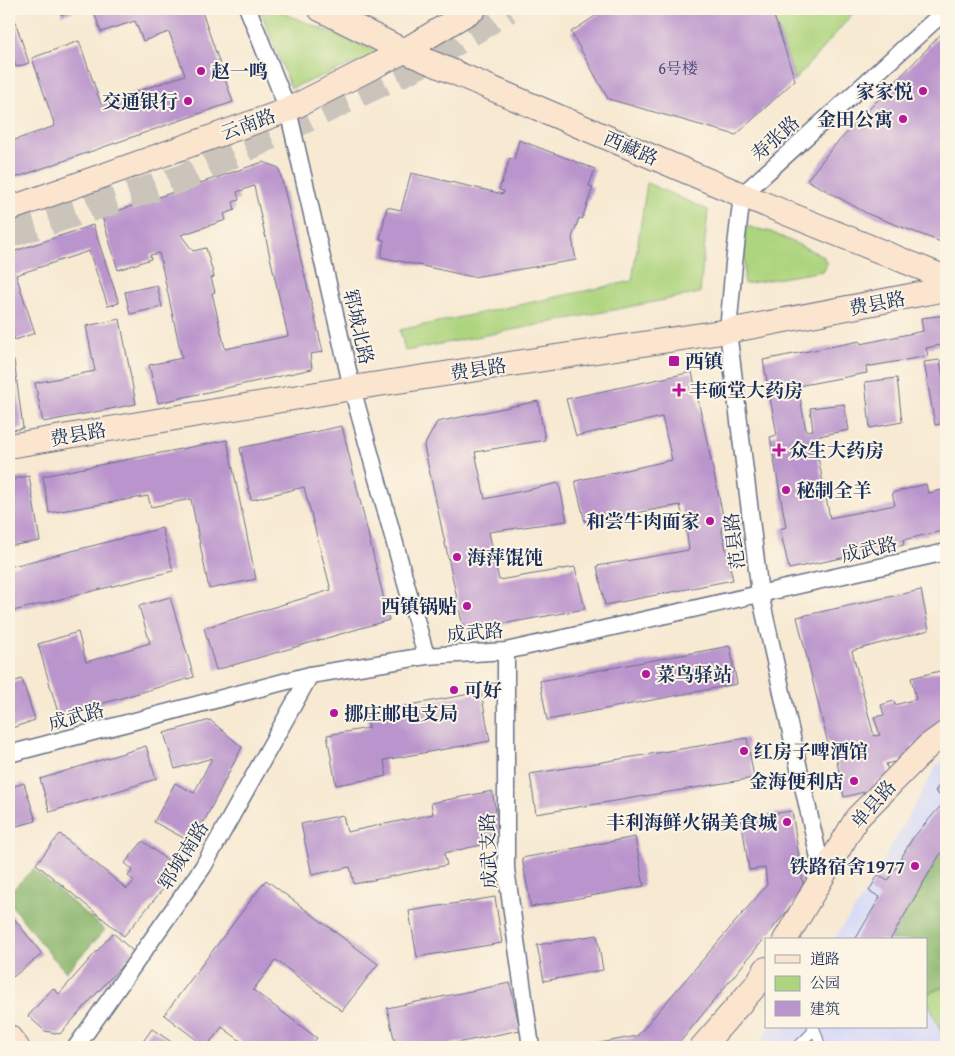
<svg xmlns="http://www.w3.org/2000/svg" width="955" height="1056" font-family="'Gentium Book Plus','Noto Serif SC',serif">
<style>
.built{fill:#d4d8f9}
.green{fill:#add47e;stroke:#64826e}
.forest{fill:#8ab66d;stroke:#527266}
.building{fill:#ba94cc;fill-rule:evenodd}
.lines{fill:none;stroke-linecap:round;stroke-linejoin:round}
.highway-tunnel{stroke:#cbc4bb;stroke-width:28;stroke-dasharray:28 14;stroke-linecap:butt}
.lane-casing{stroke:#687087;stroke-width:11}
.street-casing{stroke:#687087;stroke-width:19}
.secondary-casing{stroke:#687087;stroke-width:26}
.lane{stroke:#fff;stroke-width:9}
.street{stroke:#fff;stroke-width:16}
.secondary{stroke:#fce5cf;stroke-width:24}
.poi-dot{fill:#b5179e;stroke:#fcf5e5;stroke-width:2}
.labels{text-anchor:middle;stroke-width:4;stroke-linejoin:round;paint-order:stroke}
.number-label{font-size:16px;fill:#43487a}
.poi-label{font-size:19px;font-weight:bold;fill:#1b2f5e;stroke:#fcf5e5;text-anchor:start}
.street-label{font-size:19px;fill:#1b2f5e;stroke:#fcf5e5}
</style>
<rect width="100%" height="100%" fill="#fcf5e5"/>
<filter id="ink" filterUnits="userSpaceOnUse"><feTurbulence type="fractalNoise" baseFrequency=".02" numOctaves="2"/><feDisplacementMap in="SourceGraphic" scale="10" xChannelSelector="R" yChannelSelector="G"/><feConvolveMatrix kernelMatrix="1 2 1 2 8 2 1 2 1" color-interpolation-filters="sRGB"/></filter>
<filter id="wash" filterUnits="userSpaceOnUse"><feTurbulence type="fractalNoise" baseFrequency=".0096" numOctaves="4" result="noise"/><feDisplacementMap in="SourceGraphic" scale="20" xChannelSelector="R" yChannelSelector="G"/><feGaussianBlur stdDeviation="1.12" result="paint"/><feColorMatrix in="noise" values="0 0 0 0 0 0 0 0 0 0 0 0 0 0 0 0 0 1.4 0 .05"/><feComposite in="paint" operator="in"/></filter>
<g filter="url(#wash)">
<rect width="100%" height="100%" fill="#f7e9d2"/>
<path class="built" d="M388,9H416L404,16Z
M946,758V1047H756L770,1027H926V940H833L863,897L937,765Z"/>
<path class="green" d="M260,9H273L381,53L291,88Z
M775,9H857L795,80L772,10Z
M647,183L708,210L700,293L405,351L400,330L632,281Z
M745,226L771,232L823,256L827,264L823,271L744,284Z
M946,986V1044L926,996V995Z"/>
<path class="forest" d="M946,848V986L926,995V940H890L939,856Z
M33,869L105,930L66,972L48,952L9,902V893Z"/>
<g id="blocks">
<path class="building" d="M9,9H11L29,63L16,67L9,44Z
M60,9H80L62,15Z
M93,9H201L233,102L9,180V142L55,126L32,58L79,41L101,104L185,75L169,32L143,41L135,21L101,32Z
M606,9H775L772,10L795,80L736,135L608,99L571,32Z
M946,29V242H941L868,214L807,180L833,147Z
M519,140L595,169L589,186L593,187L582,219L579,218L572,238L576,260L473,277L381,257L384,240L380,239L387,207L401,210L411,173L503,194L504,191L499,190L510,158L514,160Z
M263,162L279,168L323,352L310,354L312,369L158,403L149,365L182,358L159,253L150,255L151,259L118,270L102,216ZM254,186L288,336L225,349L212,293L215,292L211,278L214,277L206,248L193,251L181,235L226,220L224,214L235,210L233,202L239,200L237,192Z
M93,225L119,303L108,306L89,251L16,275L35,333L15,340L13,336L9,338V253Z
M157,285L162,307L130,314L125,292Z
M946,315V344L926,348L928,356L866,367L867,373L798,386L806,431L813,430L810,408L844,404L849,430L814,437L830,518L895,505L892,493L926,484L928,493L946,489V530L903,540L904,545L789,569L780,529L786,527L770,437L777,435L763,360L860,341L861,344L923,331L921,318Z
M120,319L136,404L43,422L35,383L95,371L86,326Z
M14,360L23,428L9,431V361Z
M940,360L946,397V423L935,425L924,362Z
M692,372L725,525L721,527L733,580L605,605L597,566L689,550L687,535L680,505L585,522L575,481L672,460L662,417L576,436L566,399Z
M897,378L902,422L870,428L865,382Z
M538,401L545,440L475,452L485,499L559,483L567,521L489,532L499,580L575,567L585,609L464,631L424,446L437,422Z
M342,426L389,620L216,670L204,628L331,590L304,487L251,500L240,448Z
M227,440L256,579L209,589L191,499L151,507L148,496L49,513L43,476Z
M29,476L40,541L9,546V480Z
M162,528L173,571L9,612V567Z
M946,588V616H945L940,590Z
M921,590L929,630L852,651L874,736L880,735L874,717L884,715L881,705L894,701L895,705L916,699L911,678L944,670L946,679V717L940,718L942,726L933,727L935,734L923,742L912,745L914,752L906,759L886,764L890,778L875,782L876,789L844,797L834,747L829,748L797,617Z
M170,597L194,677L59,716L38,644L78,632L86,662L150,643L139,606Z
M730,646L737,684L547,720L540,681Z
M22,679L35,720L9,729V683Z
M481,692L490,741L384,760L387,776L336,785L327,735L369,728L366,713Z
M210,720L242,747L193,843L154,822L175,783L194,793L212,758L175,769L164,733Z
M747,738L754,778L536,814L530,774Z
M146,746L156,779L50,812L40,779Z
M945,779L946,780V848L939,856L890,940H855L880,897L869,891L878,875L888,881L912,839L945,801L935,791Z
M24,783L36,821L9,828V788Z
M492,791L500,832L489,834L491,843L444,853L447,865L354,884L350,867L312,875L301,824L343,815L347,832L433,814L431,803Z
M792,811L804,890L676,1047H579L637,1036L767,885L765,868L749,870L741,818Z
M60,834L127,889L134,881L128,876L133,870L125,863L143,841L179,870L124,936L36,864Z
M635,837L644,886L531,907L522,858Z
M266,880L378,964L342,1011L276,960L253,990L317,1038L310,1047H249L222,1027L206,1047L164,1015Z
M495,897L502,943L417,957L409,911Z
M9,912L42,954L13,977L9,972Z
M113,933L134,952L60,1034L45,1031L28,1016L53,988L59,994Z
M597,935L603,970L544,981L537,945Z
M510,983L520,1030L437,1047H396L387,1008Z
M152,1029L179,1047H139Z"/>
</g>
</g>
<g filter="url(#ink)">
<use href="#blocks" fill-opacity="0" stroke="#687087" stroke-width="1"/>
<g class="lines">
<path class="highway-tunnel" d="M9,234L181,179L420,64L508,9"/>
<defs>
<path id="lane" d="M815,1029L821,1047
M797,1047L815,1029L812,1027"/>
<path id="street" d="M248,9L288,110L352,388L426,656
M506,651V869L531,1047
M9,754L310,675L426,656L506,651L946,552
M823,876L760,594L728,331L734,263L742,195L946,10
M76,1047L203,867L310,675"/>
<path id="secondary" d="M320,9L404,51L742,195L946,278
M9,209L288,110L404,51L474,9
M9,446L352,388L728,331L946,289
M785,940L857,818L928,746L946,733
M9,1037L17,1047
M702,1047L757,984L766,969"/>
</defs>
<use href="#lane" class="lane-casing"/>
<use href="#street" class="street-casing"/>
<use href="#secondary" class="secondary-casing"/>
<use href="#lane" class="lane"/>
<use href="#street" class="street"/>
<use href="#secondary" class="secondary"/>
</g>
</g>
<g class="poi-dot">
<circle cx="201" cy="71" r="5"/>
<circle cx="923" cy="91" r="5"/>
<circle cx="188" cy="101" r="5"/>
<circle cx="903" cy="119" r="5"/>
<rect x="668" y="355" width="12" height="12" rx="2.5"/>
<path d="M676.5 382.5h5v5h5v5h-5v5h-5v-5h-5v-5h5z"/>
<path d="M776.5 442.5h5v5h5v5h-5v5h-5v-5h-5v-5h5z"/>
<circle cx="786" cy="490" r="5"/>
<circle cx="710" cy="521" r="5"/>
<circle cx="457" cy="557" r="5"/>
<circle cx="467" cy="606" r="5"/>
<circle cx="646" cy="674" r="5"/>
<circle cx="454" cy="690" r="5"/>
<circle cx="334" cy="713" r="5"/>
<circle cx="744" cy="751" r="5"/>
<circle cx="854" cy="781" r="5"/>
<circle cx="787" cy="822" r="5"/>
<circle cx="915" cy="866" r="5"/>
</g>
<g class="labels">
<g class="number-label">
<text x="678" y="74">6号楼</text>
</g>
<g class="poi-label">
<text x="211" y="78">赵一鸣</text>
<text x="913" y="98" text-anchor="end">家家悦</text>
<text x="178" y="108" text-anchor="end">交通银行</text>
<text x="893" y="126" text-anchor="end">金田公寓</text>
<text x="685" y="368">西镇</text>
<text x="689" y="397">丰硕堂大药房</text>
<text x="789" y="457">众生大药房</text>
<text x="796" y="497">秘制全羊</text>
<text x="700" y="528" text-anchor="end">和尝牛肉面家</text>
<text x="467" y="564">海萍馄饨</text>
<text x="457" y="613" text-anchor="end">西镇锅贴</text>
<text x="656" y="681">菜鸟驿站</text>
<text x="464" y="697">可好</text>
<text x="344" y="720">挪庄邮电支局</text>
<text x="754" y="758">红房子啤酒馆</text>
<text x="844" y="788" text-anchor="end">金海便利店</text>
<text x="777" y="829" text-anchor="end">丰利海鲜火锅美食城</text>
<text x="905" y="873" text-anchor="end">铁路宿舍1977</text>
</g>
<g class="street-label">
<text transform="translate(248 124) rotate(-20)" y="7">云南路</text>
<text transform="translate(775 138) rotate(-42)" y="7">寿张路</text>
<text transform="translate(631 148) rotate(23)" y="7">西藏路</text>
<text transform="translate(877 303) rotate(-11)" y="7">费县路</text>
<text transform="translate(359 327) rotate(77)" y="7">郓城北路</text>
<text transform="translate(478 369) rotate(-9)" y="7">费县路</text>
<text transform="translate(78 434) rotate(-10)" y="7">费县路</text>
<text transform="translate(734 541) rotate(-97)" y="7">范县路</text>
<text transform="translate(869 549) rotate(-13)" y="7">成武路</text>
<text transform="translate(475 632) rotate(-5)" y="7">成武路</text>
<text transform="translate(76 716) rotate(-15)" y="7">成武路</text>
<text transform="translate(873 804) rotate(-49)" y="7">单县路</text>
<text transform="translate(488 851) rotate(-92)" y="7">成武支路</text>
<text transform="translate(183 855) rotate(-58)" y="7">郓城南路</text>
</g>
</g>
<rect width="955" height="1056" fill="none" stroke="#fcf5e5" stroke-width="30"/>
<rect x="765" y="938" width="162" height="90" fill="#fcf5e5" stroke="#a2a6af"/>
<rect x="775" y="955" width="25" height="8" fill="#fce5cf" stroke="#a2a6af"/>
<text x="810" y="964" font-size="15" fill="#1b2f5e">道路</text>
<rect x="775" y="976" width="25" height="15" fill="#add47e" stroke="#a2a6af"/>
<text x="810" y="988" font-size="15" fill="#1b2f5e">公园</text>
<rect x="775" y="1001" width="25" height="15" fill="#ba94cc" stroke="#a2a6af"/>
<text x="810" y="1014" font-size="15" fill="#1b2f5e">建筑</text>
</svg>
